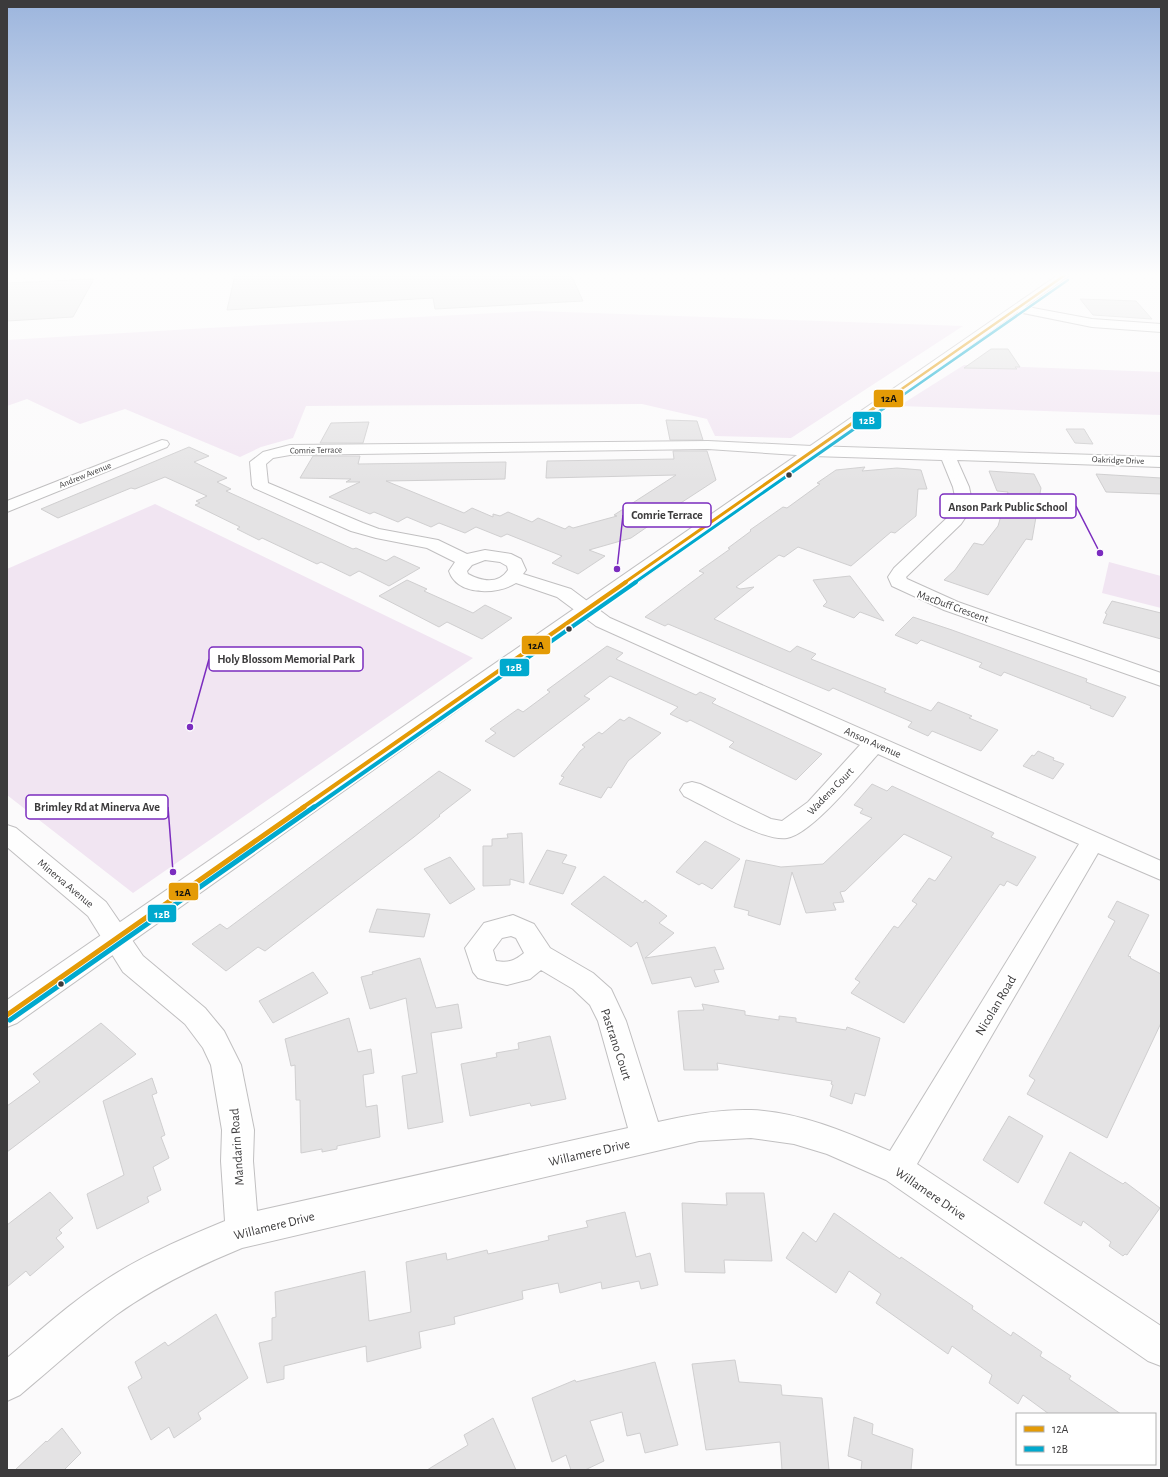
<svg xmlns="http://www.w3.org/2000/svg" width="1168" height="1477" font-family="'Alegreya Sans',sans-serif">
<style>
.green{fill:#f1e5f2}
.building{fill:#e4e3e4;stroke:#d0cfd0}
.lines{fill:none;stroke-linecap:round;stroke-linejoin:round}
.minor-casing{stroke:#c0bfc0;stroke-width:2}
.major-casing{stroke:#c0bfc0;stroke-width:2}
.minor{fill:#fefefe;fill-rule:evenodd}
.major{fill:#fefefe;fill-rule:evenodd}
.bus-1-far3-casing{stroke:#fff;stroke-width:4}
.bus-1-far2-casing{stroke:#fff;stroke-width:5}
.bus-1-far1-casing{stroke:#fff;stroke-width:7}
.bus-1-casing{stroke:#fff;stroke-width:8}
.bus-2-far3-casing{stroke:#fff;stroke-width:4}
.bus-2-far2-casing{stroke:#fff;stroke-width:5}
.bus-2-far1-casing{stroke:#fff;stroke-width:7}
.bus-2-casing{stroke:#fff;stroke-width:8}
.bus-1-far3{stroke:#e49b06;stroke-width:2.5}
.bus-1-far2{stroke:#e49b06;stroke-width:3}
.bus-1-far1{stroke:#e49b06;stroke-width:4}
.bus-1{stroke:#e49b06;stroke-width:5}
.bus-2-far3{stroke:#00a9ce;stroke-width:2.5}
.bus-2-far2{stroke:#00a9ce;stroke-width:3}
.bus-2-far1{stroke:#00a9ce;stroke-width:4}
.bus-2{stroke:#00a9ce;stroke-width:5}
.bus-dot{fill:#3c3b3c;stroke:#fff;stroke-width:1.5}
.labels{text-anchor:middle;stroke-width:4;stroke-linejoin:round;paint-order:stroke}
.far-street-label{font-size:9px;fill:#3c3b3c;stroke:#fff}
.street-label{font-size:11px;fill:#3c3b3c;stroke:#fff}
.near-street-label{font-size:13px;fill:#3c3b3c;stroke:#fff}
.leader{fill:none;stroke:#7b2cbf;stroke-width:1.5}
.callout-dot{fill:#7b2cbf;stroke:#fff;stroke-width:1.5}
.callout{fill:#fff;stroke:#7b2cbf;stroke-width:1.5}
.callout-label{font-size:12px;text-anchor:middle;font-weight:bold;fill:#3c3b3c}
.line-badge{stroke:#fff;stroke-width:1.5}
.badge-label{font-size:11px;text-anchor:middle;font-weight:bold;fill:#fff}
.pale-badge-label{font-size:11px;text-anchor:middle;font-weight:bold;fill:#111}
</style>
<rect width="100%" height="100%" fill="#fbfafb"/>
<path class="green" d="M535,311L963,326L791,438L715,436L707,419L642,404L306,406L293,438L261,447L240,457L125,409L80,424L27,399L7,406V340L208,328Z
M964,365L1161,372V415L899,406Z
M155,504L473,658L133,893L7,795V569Z
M1109,562L1161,576V608L1102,593Z"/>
<path class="building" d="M235,275H571L583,301L435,309L433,298L227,310Z
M94,279L73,317L7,321V283Z
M1080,299L1136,301L1152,319L1093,315Z
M991,349H1008L1020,367H1015L1017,369L964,368Z
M666,420L697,421L703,440H670Z
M369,422L363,443H320L331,423Z
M1066,429H1084L1093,444L1075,443Z
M189,447L209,456L194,462L227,478L217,482L231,489L226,491L353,549L356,548L386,561L394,556L420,568L389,586L359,571L350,576L321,562L317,564L262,538L259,540L237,529L240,527L195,505L200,503L196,501L207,496L165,477L135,489L131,488L58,518L41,509Z
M673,451H707L716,480L650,523V525L631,538L589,550L605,556L578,574L552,563L562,556L507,534L501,537L476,527L465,533L439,523L431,527L407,517L398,522L374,512L370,514L329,497L360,482H346L351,479L300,478L313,456H360L358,464L506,462L505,479L386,481L464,513L472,508L493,517V514L500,516L508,512L532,522L538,518L565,529L569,526L573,528L617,516L614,515L676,475L546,478L547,461L674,459Z
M865,467L862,471L897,468L921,470L927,489H918L916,516L895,533L891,532L851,566L798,547L784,557L779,555L736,587L740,589L754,587L714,619L790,652L797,646L816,654L811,659L886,689L884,692L931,711L938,702L972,716L969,718L998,730L981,751L932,731L928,736L908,727L912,722L833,688L829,691L668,624L665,626L645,617L704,573L699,571L730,549L728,548L751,531L750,530L783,507L787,508L820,484L817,483L836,470Z
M989,471L1034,474L1041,488L1032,540L1026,539L988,595L944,580L955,570L974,543L983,545L998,526L1008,492L997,491Z
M1096,474L1161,478V494L1106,492Z
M850,576L884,621L860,612L854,618L823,606L827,602L813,580Z
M407,580L427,589L424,591L473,613L485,605L512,618L482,639L447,622L439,627L379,596Z
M1112,601L1161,613V639L1103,623L1107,614L1105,613Z
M913,617L952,630L1087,679L1086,682L1126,697L1113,717L1090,708L1091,706L1004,672L1001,676L979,667L982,663L921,640L917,644L895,635Z
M607,646L623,653L616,659L696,695L700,692L716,699L712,703L822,754L796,780L729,747L734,742L690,720L687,722L670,714L678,707L610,676L584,696L590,699L514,757L485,741L496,733L490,729L518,709L523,712L550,692L547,690Z
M629,717L661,733L628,761L611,788L608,787L601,798L559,784L564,777L561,776L580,751L585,747L582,745L599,732L602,734L620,719L624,721Z
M1038,751L1054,758L1053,760L1064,764L1053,779L1023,766L1032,755L1034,756Z
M439,771L471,790L439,815L440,816L414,837L265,951L258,947L226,971L192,944L220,924L227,929Z
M872,784L887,791L892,786L994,833L991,837L1036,857L1017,886L1007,881L1004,886L1000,884L904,1023L851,993L860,982L855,979L894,926L898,928L917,904L912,901L929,878L935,881L952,857L904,834L845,891L840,892L844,902L833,903L836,910L806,913L792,872L780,925L748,915L749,911L734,907L746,860L781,867L823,864L872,818L860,813L863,809L854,805Z
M522,833L524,883L510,879V885L483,886V846H492V839L508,838L507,834Z
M705,841L740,859L712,889L702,883L699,885L676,872Z
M547,850L567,855L562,863L576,867L563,894L529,884Z
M450,857L475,889L450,904L424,869Z
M604,876L643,903L645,900L667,916L659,923L674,933L645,958L715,947L724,969L714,970L719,982L695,987L691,977L652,984L637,942L631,947L571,904Z
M1117,901L1149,915L1128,956L1131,957L1130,958L1161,974V1023L1107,1138L1027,1094L1035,1080L1029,1076L1115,921L1108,917Z
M377,909L430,914L424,937L369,932Z
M420,958L436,1008L458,1004L462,1028L431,1033L443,1122L408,1129L402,1076L417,1073L406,998L370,1009L361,977L373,974L372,972Z
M313,972L328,993L273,1023L259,1001Z
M702,1004L745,1011V1015L779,1020V1016L796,1018V1022L846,1030L847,1027L880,1038L865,1096L855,1093L852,1104L830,1096L833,1085L831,1084L832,1081L717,1063L718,1070H684L678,1011L704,1010Z
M349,1018L358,1052L371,1049L374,1073L363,1075L366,1107L377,1105L380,1137L337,1146V1149L322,1152V1149L301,1153L300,1100H296L295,1065L291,1066L285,1039Z
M101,1023L136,1054L7,1152V1106L40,1082L33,1074Z
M550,1036L566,1099L531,1106L530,1103L470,1116L461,1064L497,1057L496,1053L519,1049L518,1043Z
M152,1078L157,1093L152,1095L165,1135L161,1137L169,1158L153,1167L161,1190L147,1197L149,1202L97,1229L87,1194L124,1175L103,1101Z
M1009,1116L1043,1136L1018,1183L983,1160Z
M1070,1152L1123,1184L1125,1182L1160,1208L1127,1255L1125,1254L1123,1256L1109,1246L1111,1242L1083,1221L1081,1226L1044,1203Z
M50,1192L73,1218L59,1230L62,1233L56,1238L64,1247L30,1276L26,1271L7,1287V1225Z
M726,1193H764L772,1261L724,1260L725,1273L685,1272L682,1203L727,1205Z
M625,1212L636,1257L650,1253L658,1285L641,1289L639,1281L602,1289L601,1282L560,1293L558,1283L522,1291L523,1299L454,1317L455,1324L419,1332L421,1348L367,1362L366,1346L284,1366V1379L267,1383L259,1343L272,1340V1318L276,1317L275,1292L365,1271L369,1321L411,1312L406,1262L446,1253L447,1260L487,1250L488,1254L549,1240L548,1236L588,1227L586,1221Z
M834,1213L900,1259L901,1257L973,1306L972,1309L1011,1336L1013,1332L1042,1352L1040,1356L1071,1376L1069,1379L1121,1414H1049L1023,1395L1018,1404L989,1383L992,1375L952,1346L948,1354L876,1303L881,1294L849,1271L836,1293L786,1258L803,1232L816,1242Z
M216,1314L248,1378L198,1413L201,1419L174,1438L169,1427L151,1440L128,1387L142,1378L135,1362L165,1342L168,1346Z
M735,1360L739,1382L781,1385L782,1395L822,1398L829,1470H782L780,1442L706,1450L692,1364Z
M655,1362L678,1445L645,1453L640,1433L627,1436L622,1412L590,1421L604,1461L585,1470H571L566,1455L552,1462L532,1398L575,1380L576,1382Z
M854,1417L873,1424L872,1434L913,1449L911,1470H861L862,1461L848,1456Z
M493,1418L516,1470H427L468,1445L464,1435Z
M62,1428L81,1453L64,1470H15L46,1441L47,1442Z"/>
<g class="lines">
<defs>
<path id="minor" d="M1017,305L1092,319L1161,324V332L1092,327L1013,311L1011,309Z
M162,440L167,441L169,444L167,447L7,512V501Z
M708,441L812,446L1161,457V467L957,460L969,487L973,506L961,524L906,577L907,579L958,602L1161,673V686L944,610L892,586L888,577L894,568L949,516L957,506L953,487L942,460L812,456L708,449L290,455L273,458L266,464L268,483L363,523L379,529L438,540L467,554L485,550L511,554L521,559L526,570L523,574L571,589L610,618L1161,861V880L1098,853L917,1164L1161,1326V1366L1148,1361L886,1180L827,1154L794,1144L751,1138L699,1141L242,1248C198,1266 155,1287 116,1315C83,1340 52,1368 20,1395L7,1401V1358C40,1331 71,1302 107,1279C144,1255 184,1238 225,1221L221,1161L222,1130L211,1065L203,1048L185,1024L123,972L88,916L7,847V825L16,828L106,902L143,956L205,1008L224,1031L241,1065L254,1130L253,1161L257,1211L628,1128L598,1021L590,1005L573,989L541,970L530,979L507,985L488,981L478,978L473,972L465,948L484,923L513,915L534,924L550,948L593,973L611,989L626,1021L658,1122C688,1115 719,1109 751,1110C800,1112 846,1132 890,1151L1079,844L878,754C860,774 812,834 787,838C763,842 707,807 684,796L680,790L684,784L692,782L700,784L771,819L782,821L808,802L860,745L596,626L557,597L516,583C497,595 457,596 449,571L455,562L427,548L376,538L351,531L254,488L252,485L250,462L263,452L290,445ZM485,560L500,562L507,566L508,570C498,585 481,581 468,574L467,571L472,565ZM511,936L516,938L524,953C514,961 509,963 496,961L493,950L502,938Z"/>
<path id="major" d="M1058,275H1070L17,1023L7,1027V1000Z"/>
</defs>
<use href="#minor" class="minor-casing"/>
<use href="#major" class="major-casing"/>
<use href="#minor" class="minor"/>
<use href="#major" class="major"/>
<defs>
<path id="bus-1-far3" d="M873,409L1065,275"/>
<path id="bus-1-far2" d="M624,583L874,408"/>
<path id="bus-1-far1" d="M302,808L626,582"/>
<path id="bus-1" d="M7,1015L304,807"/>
<path id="bus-2-far3" d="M883,409L1068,280"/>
<path id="bus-2-far2" d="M634,583L884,408"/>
<path id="bus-2-far1" d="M313,808L636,582"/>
<path id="bus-2" d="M10,1020L314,807"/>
</defs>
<use href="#bus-1-far3" class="bus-1-far3-casing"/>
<use href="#bus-1-far2" class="bus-1-far2-casing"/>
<use href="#bus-1-far1" class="bus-1-far1-casing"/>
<use href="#bus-1" class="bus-1-casing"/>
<use href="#bus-2-far3" class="bus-2-far3-casing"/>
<use href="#bus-2-far2" class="bus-2-far2-casing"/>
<use href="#bus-2-far1" class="bus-2-far1-casing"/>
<use href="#bus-2" class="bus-2-casing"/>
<use href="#bus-1-far3" class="bus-1-far3"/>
<use href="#bus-1-far2" class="bus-1-far2"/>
<use href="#bus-1-far1" class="bus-1-far1"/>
<use href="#bus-1" class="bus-1"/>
<use href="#bus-2-far3" class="bus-2-far3"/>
<use href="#bus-2-far2" class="bus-2-far2"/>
<use href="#bus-2-far1" class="bus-2-far1"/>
<use href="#bus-2" class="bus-2"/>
</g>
<linearGradient id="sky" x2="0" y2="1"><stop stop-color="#9cb5dd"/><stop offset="0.57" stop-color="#fdfdfd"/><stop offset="1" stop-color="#fdfdfd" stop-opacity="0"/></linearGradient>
<rect width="1168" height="482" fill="url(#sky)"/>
<g class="bus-dot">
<circle cx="789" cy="475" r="3.5"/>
<circle cx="569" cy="629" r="3.5"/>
<circle cx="61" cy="984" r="3.5"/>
</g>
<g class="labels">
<g class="far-street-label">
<text transform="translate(316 450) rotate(-1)" y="3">Comrie Terrace</text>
<text transform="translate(1118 460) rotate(2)" y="3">Oakridge Drive</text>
<text transform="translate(85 475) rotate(-22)" y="3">Andrew Avenue</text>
</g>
<g class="street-label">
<text transform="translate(953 606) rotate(20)" y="4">MacDuff Crescent</text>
<text transform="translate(873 742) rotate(24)" y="4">Anson Avenue</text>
<text transform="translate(830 791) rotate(-46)" y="4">Wadena Court</text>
<text transform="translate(66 883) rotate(40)" y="4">Minerva Avenue</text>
</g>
<g class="near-street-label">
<text transform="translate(995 1005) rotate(-59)" y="5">Nicolan Road</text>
<text transform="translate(617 1044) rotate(72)" y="5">Pastrano Court</text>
<text transform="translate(236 1147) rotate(-94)" y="5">Mandarin Road</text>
<text transform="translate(589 1152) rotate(-13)" y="5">Willamere Drive</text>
<text transform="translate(931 1193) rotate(34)" y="5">Willamere Drive</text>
<text transform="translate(274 1225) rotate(-14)" y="5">Willamere Drive</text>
</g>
</g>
<path class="leader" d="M1100 553L1076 506M617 569L623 515M190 727L209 659M173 872L168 807"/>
<g class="callout-dot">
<circle cx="1100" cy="553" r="4"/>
<circle cx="617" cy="569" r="4"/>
<circle cx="190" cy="727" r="4"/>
<circle cx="173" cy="872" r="4"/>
</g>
<g class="callout">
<rect x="940" y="494" width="136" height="24" rx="4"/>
<rect x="623" y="503" width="88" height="24" rx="4"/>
<rect x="209" y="647" width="154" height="24" rx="4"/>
<rect x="26" y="795" width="142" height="24" rx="4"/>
</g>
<g class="callout-label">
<text x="1008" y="511">Anson Park Public School</text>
<text x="667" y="519">Comrie Terrace</text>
<text x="286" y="663">Holy Blossom Memorial Park</text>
<text x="97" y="811">Brimley Rd at Minerva Ave</text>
</g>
<g class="line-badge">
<rect x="873" y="389" width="31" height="19" rx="4" fill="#e49b06"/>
<rect x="852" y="411" width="30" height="19" rx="4" fill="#00a9ce"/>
<rect x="521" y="635" width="30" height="20" rx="4" fill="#e49b06"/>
<rect x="499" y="658" width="31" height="19" rx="4" fill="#00a9ce"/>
<rect x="168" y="882" width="31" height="19" rx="4" fill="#e49b06"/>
<rect x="147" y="904" width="30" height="19" rx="4" fill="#00a9ce"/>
</g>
<g class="badge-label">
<text x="867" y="424">12B</text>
<text x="514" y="671">12B</text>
<text x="162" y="918">12B</text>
</g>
<g class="pale-badge-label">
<text x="889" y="402">12A</text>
<text x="536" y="649">12A</text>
<text x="183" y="896">12A</text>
</g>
<rect width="1168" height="1477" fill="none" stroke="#3c3b3c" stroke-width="16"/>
<rect x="1016" y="1413" width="140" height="52" fill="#ffffff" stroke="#b1b1b1"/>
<rect x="1024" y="1426" width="20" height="6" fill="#e49b06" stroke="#b1b1b1"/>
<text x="1052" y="1433" font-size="12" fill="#3c3b3c">12A</text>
<rect x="1024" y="1446" width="20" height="6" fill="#00a9ce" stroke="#b1b1b1"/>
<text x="1052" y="1453" font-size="12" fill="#3c3b3c">12B</text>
</svg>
